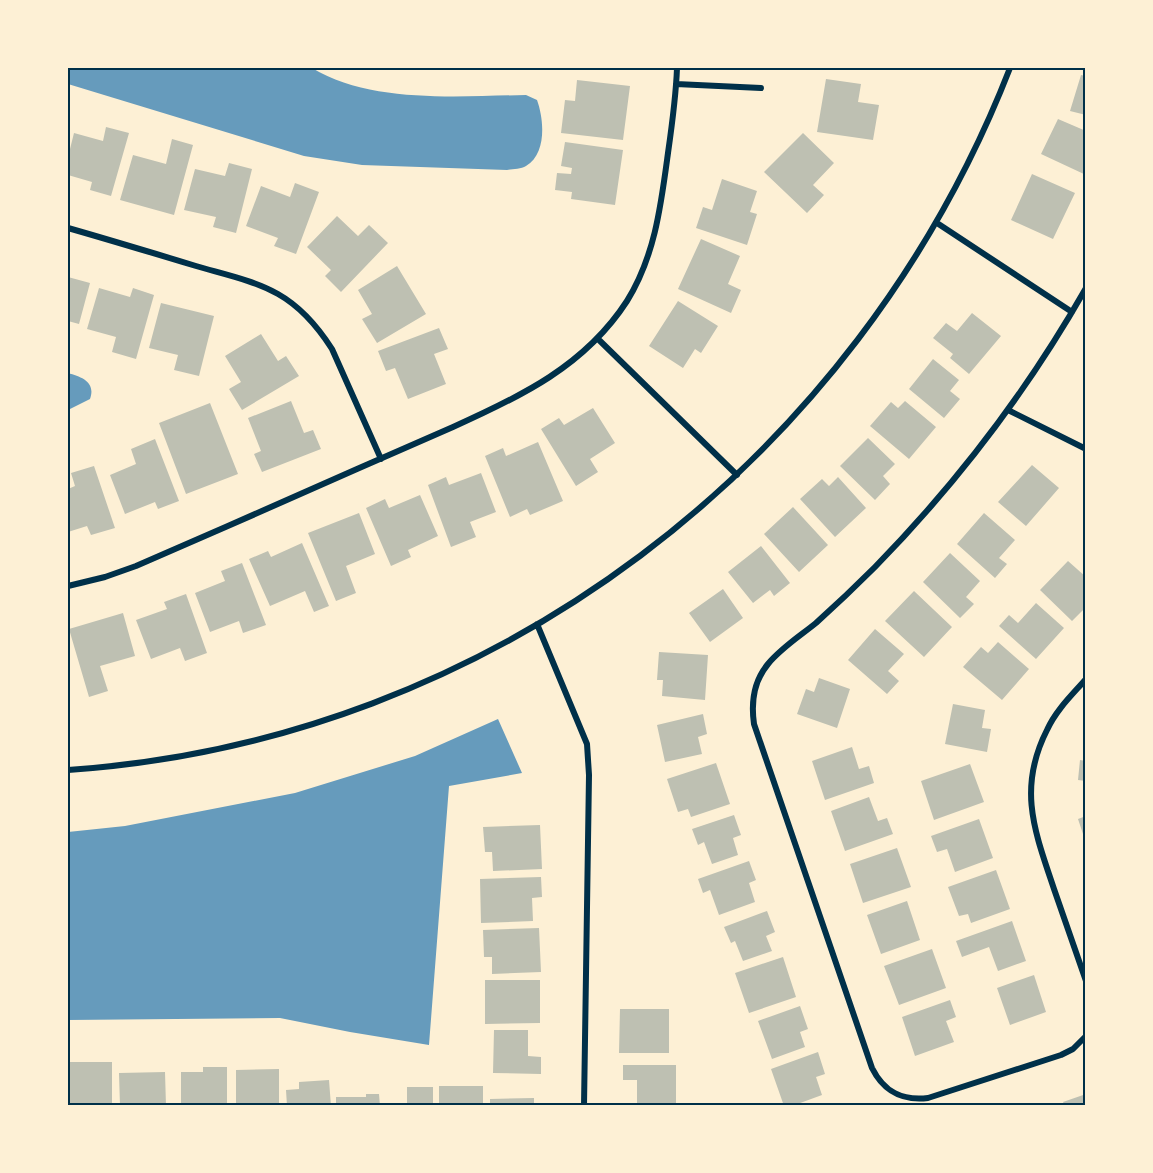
<svg xmlns="http://www.w3.org/2000/svg" width="1153" height="1173" font-family="'IBM Plex Serif',serif">
<style>
.water{fill:#669bbc}
.building{fill:#bec0b2}
.lines{fill:none;stroke-linecap:round;stroke-linejoin:round}
.minor{stroke:#003049;stroke-width:6}
.neatline{fill:none;stroke:#003049;stroke-width:2}
</style>
<rect width="100%" height="100%" fill="#fdf0d5"/>
<path class="water" d="M68,68H312C371,104 459,96 526,95L537,100C544,119 547,154 526,166C521,169 513,169 507,170L362,165L304,156L68,84Z
M68,373C82,377 96,382 90,399L68,410Z
M498,719L522,773L449,786L429,1045L350,1032L280,1018L68,1020V832L125,826L295,793L415,756Z"/>
<path class="building" d="M1081,75L1086,76V115L1070,111Z
M826,79L861,84L858,102L879,105L873,140L817,132Z
M577,80L630,86L623,140L561,133L565,100L575,101Z
M1058,119L1086,131V175L1041,154Z
M106,127L129,133L111,196L90,190L92,182L68,175V157L74,133L103,141Z
M803,133L834,163L813,185L824,195L807,213L764,172Z
M172,139L193,145L174,215L120,200L133,155L166,164Z
M565,142L623,150L615,205L571,199L572,192L555,190L557,173L571,174L572,168L561,166Z
M229,163L252,169L236,233L213,227L216,217L184,210L195,169L225,176Z
M1032,174L1075,193L1053,239L1011,220Z
M722,179L757,191L750,212L757,214L747,245L696,228L703,207L712,210Z
M295,183L319,192L296,254L274,246L278,238L246,226L261,186L290,197Z
M337,216L358,236L369,225L388,243L341,292L325,276L331,270L307,247Z
M701,239L740,256L728,284L741,290L731,313L678,289Z
M397,266L426,314L377,343L362,319L372,314L358,290Z
M68,277L90,283L79,324L68,321Z
M99,288L130,297L133,288L154,295L136,359L112,352L116,337L87,329Z
M678,301L718,326L701,353L695,349L683,368L649,346Z
M161,303L214,316L199,376L174,370L178,355L149,348Z
M972,313L1001,336L969,374L950,358L953,354L933,338L946,323L957,331Z
M439,328L448,349L434,354L446,384L408,399L395,368L386,371L378,351Z
M261,334L278,361L286,356L299,376L242,410L229,389L241,382L225,356Z
M933,359L959,380L950,391L960,399L944,418L909,389Z
M291,401L304,433L313,430L321,449L262,472L254,454L261,451L248,418Z
M905,401L936,427L909,459L870,426L891,402L898,408Z
M210,403L238,474L186,494L159,423Z
M593,408L615,443L590,459L598,472L576,486L541,429L559,418L564,425Z
M868,438L895,464L883,476L890,484L875,500L840,466Z
M155,439L179,501L158,509L155,502L125,514L110,475L136,464L131,449Z
M538,442L563,501L530,515L527,509L510,517L485,456L503,448L506,456Z
M1032,465L1059,488L1026,526L998,502Z
M94,466L115,528L91,535L87,526L68,532V489L75,486L71,473Z
M481,473L496,512L470,522L476,537L451,547L428,485L446,477L449,485Z
M838,477L866,508L835,537L800,499L822,479L829,486Z
M420,495L438,536L408,550L411,557L391,566L366,508L385,499L389,508Z
M793,507L828,545L799,572L764,534Z
M359,513L375,554L346,566L356,593L336,601L308,533Z
M984,513L1015,540L999,558L1007,564L995,578L957,544Z
M302,543L329,606L314,612L305,591L270,606L249,559L268,551L271,557Z
M761,546L790,583L774,596L770,590L753,603L728,572Z
M950,553L980,581L966,597L974,604L960,618L923,582Z
M1068,561L1086,577V603L1083,606L1085,608L1072,621L1040,590Z
M242,563L266,625L243,633L239,621L210,632L195,593L225,581L221,571Z
M723,589L743,618L710,642L689,613Z
M914,591L952,627L924,657L885,621Z
M186,594L207,653L185,661L180,648L151,659L136,620L167,609L164,602Z
M1036,603L1064,628L1036,659L999,626L1009,615L1018,623Z
M123,613L135,656L100,666L108,691L89,697L69,629Z
M875,629L904,654L888,671L899,681L887,694L848,660Z
M998,642L1029,669L1002,700L963,667L981,647L988,653Z
M659,652L708,655L705,700L662,696L663,680H657Z
M819,678L850,689L837,728L797,714L806,689L814,692Z
M953,704L985,710L982,728L991,729L987,752L945,744Z
M703,714L707,734L698,737L702,754L665,762L657,725Z
M852,747L859,769L869,766L874,783L825,800L812,761Z
M1080,760L1086,761V781L1078,780Z
M716,763L730,804L691,817L688,809L678,812L667,779Z
M970,764L984,802L934,820L921,781Z
M869,797L878,821L887,818L893,834L845,851L831,811Z
M734,815L741,835L733,838L738,855L712,864L704,842L698,845L692,829Z
M1086,816V840H1085L1078,819Z
M979,819L993,858L955,872L947,849L937,852L931,836Z
M540,825L542,869L493,871L492,852H485L483,827Z
M897,848L911,887L863,903L850,864Z
M749,861L756,880L749,883L755,902L719,915L710,890L703,893L698,879Z
M996,870L1010,909L971,923L968,914L959,916L948,887Z
M541,877L542,897L532,898L533,921L481,923L480,879Z
M907,901L920,940L881,954L867,915Z
M767,911L775,932L766,936L772,951L743,961L735,941L731,943L724,927Z
M1012,921L1026,961L998,971L989,947L962,957L956,941Z
M539,928L541,972L492,974V957H484L483,930Z
M932,949L946,988L899,1005L884,966Z
M783,957L796,997L749,1013L735,973Z
M1034,975L1046,1012L1010,1025L997,988Z
M485,980H540V1023L485,1024Z
M950,1000L956,1017L946,1021L954,1042L915,1056L902,1017Z
M800,1006L808,1029L800,1032L805,1047L772,1059L758,1021Z
M620,1009H669V1053H619Z
M494,1030H528V1056L541,1057V1074L493,1073Z
M818,1052L825,1074L816,1077L822,1095L792,1106H784L771,1069Z
M68,1062H112V1106H68Z
M623,1065H676V1106H637V1080H623Z
M203,1067H227V1106H181V1072H203Z
M279,1069V1106H236V1070Z
M165,1072L166,1106H120L119,1073Z
M329,1080L331,1106H287L286,1090L299,1089V1082Z
M439,1086H483V1106H439Z
M407,1087H433V1106H407Z
M366,1094H379L380,1106H336V1097H366Z
M1086,1094V1106H1065L1063,1102Z
M534,1098V1106H490V1099Z"/>
<g class="lines">
<path class="minor" d="M676,84L761,88
M937,223L1072,312
M68,228C110,240 153,253 196,266C223,274 253,280 278,294C301,307 318,327 332,349L381,459
M1086,288C1028,390 957,483 875,567C856,586 836,605 816,623C800,636 781,648 768,664C753,682 751,703 754,724L872,1068C884,1092 902,1101 928,1098L1061,1055L1073,1049L1086,1036
M597,338L737,475
M1008,410L1086,449
M68,586L105,577L136,566C210,534 283,502 357,469C389,455 421,441 453,427C520,397 585,366 627,301C655,256 661,205 668,153C672,125 676,96 677,68
M537,624L587,744L589,775L584,1106
M1086,679C1072,695 1056,710 1047,730C1017,789 1035,832 1054,889C1065,920 1075,950 1086,981
M68,770C492,741 857,461 1010,68"/>
</g>
<rect width="1153" height="1173" fill="none" stroke="#fdf0d5" stroke-width="138"/>
<rect x="69" y="69" width="1015" height="1035" class="neatline"/>
</svg>
